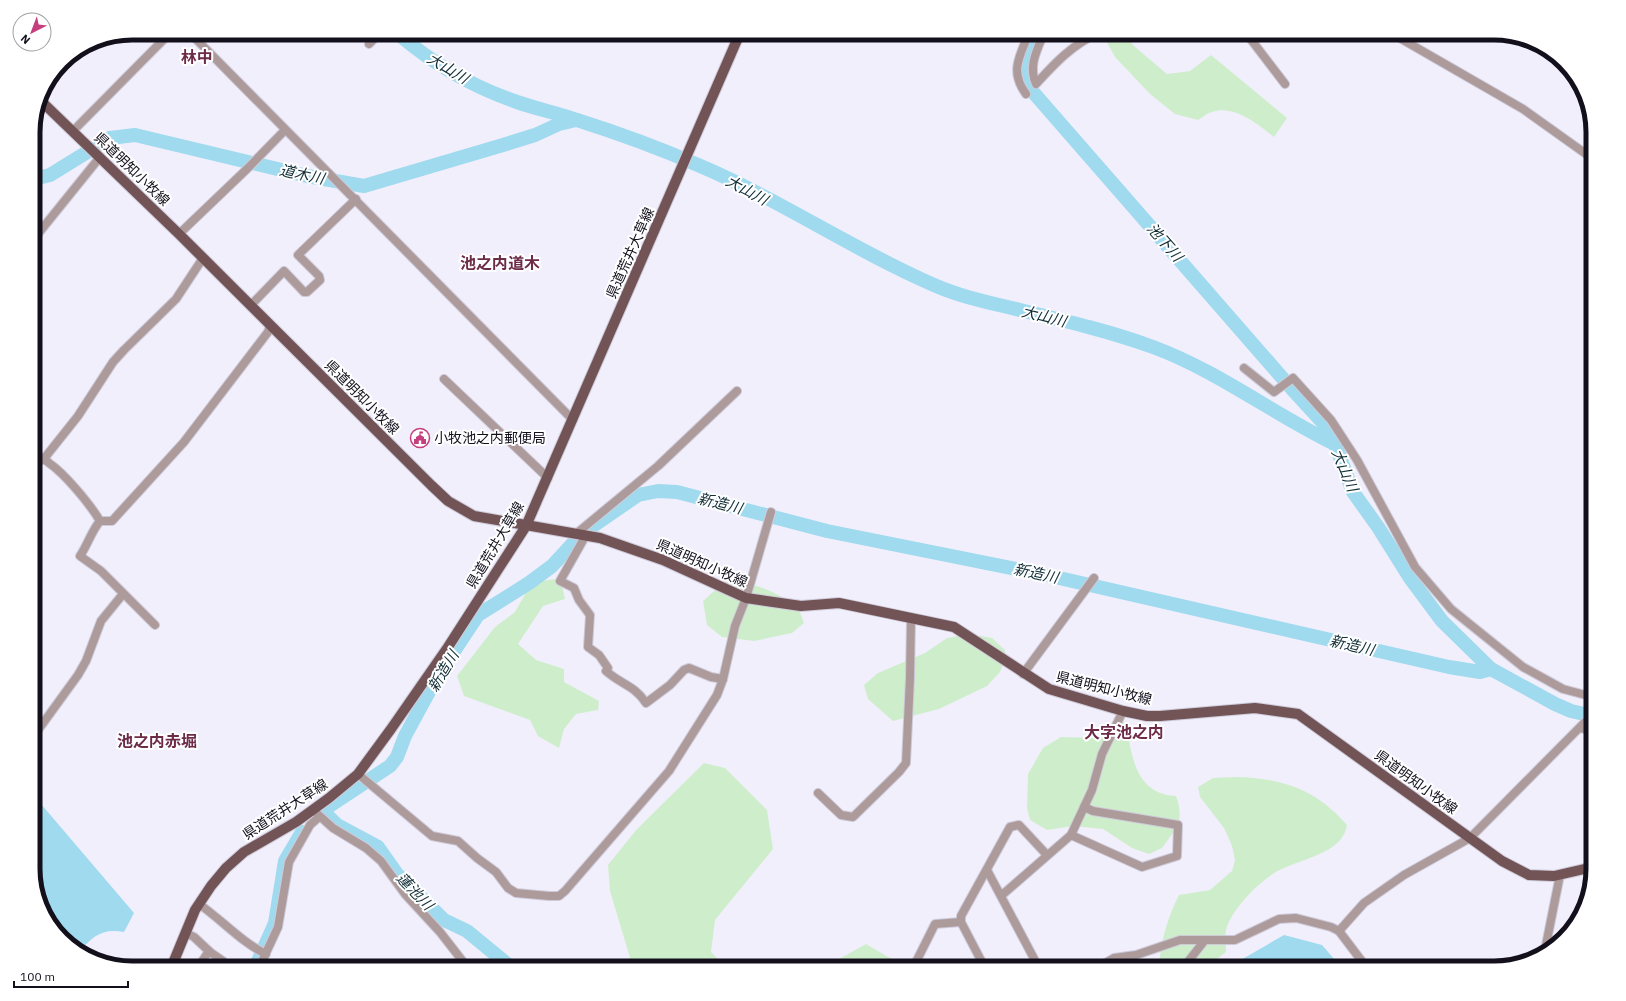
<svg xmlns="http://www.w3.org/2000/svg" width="1626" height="1001" viewBox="0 0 1626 1001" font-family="'IBM Plex Sans','Noto Sans JP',sans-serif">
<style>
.green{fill:#ceeecb}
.water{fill:#9fdaee}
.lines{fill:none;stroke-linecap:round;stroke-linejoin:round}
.river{stroke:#9fdaee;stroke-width:14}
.minor-casing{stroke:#cecbd9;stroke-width:10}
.major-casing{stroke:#cecbd9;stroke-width:12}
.minor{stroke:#ad9b9c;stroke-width:8}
.major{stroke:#725457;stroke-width:10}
.labels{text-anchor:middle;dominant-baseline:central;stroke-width:4;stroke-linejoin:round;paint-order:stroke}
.street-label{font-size:14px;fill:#13101c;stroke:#fff}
.poi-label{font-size:14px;fill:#13101c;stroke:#fff;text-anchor:start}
.water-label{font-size:15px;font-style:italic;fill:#122f38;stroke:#fff}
.quarter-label{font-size:16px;font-weight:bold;fill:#6d2b48;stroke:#fff}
.rim{fill:none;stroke:#13101c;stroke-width:5}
</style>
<rect width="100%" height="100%" fill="#f2effd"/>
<!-- green -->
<g class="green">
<path d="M1114,33H1124L1134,46L1167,74L1190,71L1211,55L1287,118L1274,137C1259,125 1234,104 1212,112C1207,113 1203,117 1198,120L1175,114L1150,94L1115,57L1104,37Z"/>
<polygon points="555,579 562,586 565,599 543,606 518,644 536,660 564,669 564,682 599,701 598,710 576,714 564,729 559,748 538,736 530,720 464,696 457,676 495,627 515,612 528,589 542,581"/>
<polygon points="740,580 768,590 797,604 804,623 792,633 754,641 722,637 707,625 703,601 723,583"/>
<polygon points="970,634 992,638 1005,650 1006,657 1000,672 987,686 939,709 893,721 868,699 864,685 878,673 925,653 947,638"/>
<path d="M1122,720L1126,724C1132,756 1135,794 1176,796C1181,808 1180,818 1178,831L1175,830L1162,848L1149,854L1132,848L1103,829L1073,826L1047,830L1030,820L1027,808L1028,774L1043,748L1061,737L1098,738L1111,731Z"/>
<polygon points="704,763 725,768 767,810 773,849 715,920 711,952 727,968 633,968 610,891 608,865 637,829"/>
<path d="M1235,777C1282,778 1316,789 1347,825C1342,857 1292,859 1270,876C1254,887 1231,911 1226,930C1225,937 1226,945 1226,952C1205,970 1189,968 1163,968L1159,964C1162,938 1167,919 1179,895L1210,890L1232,871L1235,860L1232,846L1224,828L1200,797L1198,787L1213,778Z"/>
<polygon points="866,944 907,968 823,968"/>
<polygon points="332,960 347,964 347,968 326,968"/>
</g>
<!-- water -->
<g class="water">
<path d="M33,799L41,804L134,913L124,932C102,928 93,936 79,952L46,919L33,875Z"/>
<polygon points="1284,935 1322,945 1342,968 1227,968"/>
</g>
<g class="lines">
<!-- river -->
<g class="river">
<path d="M397,33C433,64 473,87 517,102C537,109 557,113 577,120C618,133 659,148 698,165C779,199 853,250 934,285C963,298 997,304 1028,312C1070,322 1112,332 1153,347C1218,371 1273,414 1335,444"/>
<path d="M1039,33C1031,49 1020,66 1026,84L1292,389L1325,425L1335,444L1353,492L1378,527L1410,578L1442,621L1491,669L1555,704L1571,711L1593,716"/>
<polyline points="33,172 42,177 50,175 110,138 135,135 307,176 364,186 503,145 535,135 559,124 576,120"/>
<polyline points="590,528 638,495 658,491 677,492 827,531 1046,575 1449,667 1480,672 1491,669"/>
<polyline points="322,810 337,825 378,847 397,874 444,920 467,931 512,968"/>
<polyline points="322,811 390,766 397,757 405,736 437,677 478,615 529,583 552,566 576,540"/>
<polyline points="255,968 275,923 285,861 302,832"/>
</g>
<!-- minor casing -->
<g class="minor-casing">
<g id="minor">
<polyline points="190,33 573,420"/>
<path d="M1044,33C1037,50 1028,66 1036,84C1055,63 1072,45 1098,33"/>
<polyline points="1246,33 1285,84"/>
<polyline points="1391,33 1523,109 1593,159"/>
<polyline points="369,44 380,33"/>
<path d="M1026,94C1009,71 1020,56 1029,33"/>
<polyline points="73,131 170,33"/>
<polyline points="179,234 248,168 285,130"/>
<polyline points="33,240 100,157"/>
<polyline points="251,305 284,271 304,292 307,292 320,280 319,276 298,255 356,199"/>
<polyline points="1244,368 1274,392 1293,378 1331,420 1357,460 1415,567 1451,609 1523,667 1563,689 1593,697"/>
<polyline points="444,379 548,478"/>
<path d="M33,453C38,457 45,459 49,463C65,474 90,504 100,521H112L184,442L268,332L270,325"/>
<polyline points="43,460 78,416 113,362 124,350 176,299 203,258"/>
<path d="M100,521C91,532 88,544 80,556L101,571L155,625"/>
<polyline points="577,533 658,466 737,391"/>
<path d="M586,535L560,581L574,588L579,600L590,615L588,647L599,655L608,668L606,671C622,685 634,685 646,703L670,685L684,670L689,668L711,677L723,679"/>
<polyline points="1023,674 1094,578"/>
<polyline points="1580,728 1593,731"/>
<polyline points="33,737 78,675 86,661 101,621 123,594"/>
<polyline points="358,774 432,836 458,841 477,858 496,872 508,888 516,893 549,896 559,896 565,891 669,771 717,695 723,679 735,626 746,598 771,512"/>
<polyline points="818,793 841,815 853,817 899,772 906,763 910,678 911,619"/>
<polyline points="313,810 333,828 366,848 381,861 405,894 440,932 468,968"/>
<polyline points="1071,835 1142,867 1177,856 1178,825 1093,811 1084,807"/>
<polyline points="987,870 1039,968"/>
<polyline points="1002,895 1071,835 1092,790 1102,754 1123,711"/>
<path d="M199,904C222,920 241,942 266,954"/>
<polyline points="1339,931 1364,903 1404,875 1470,838 1593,714"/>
<polyline points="186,933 194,937 210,952 223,961 225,965 229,968"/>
<polyline points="1544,955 1560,875"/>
<polyline points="207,968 201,963 209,951"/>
<polyline points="236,968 238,968"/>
<polyline points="259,968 278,927 289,862 310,825 319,817"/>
<polyline points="913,968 935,924 961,922"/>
<polyline points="985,968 961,922 961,916 1010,827 1019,825 1047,855"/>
<polyline points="1097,968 1114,958 1136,955 1180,940 1235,940 1279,919 1296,918 1331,927 1339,931 1367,968"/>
<polyline points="1183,968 1205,940"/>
</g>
</g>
<!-- major casing -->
<g class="major-casing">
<g id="major">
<polyline points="39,99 179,234 431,485 448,501 474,516 600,538 663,560 746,598 801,606 839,603 954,627 1049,689 1123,711 1147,716 1160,716 1255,708 1298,714 1502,861 1529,875 1554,876 1593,867"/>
<polyline points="171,968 195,910 211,886 226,868 244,852 296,822 329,798 358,774 391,729 448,647 526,526 740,33"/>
</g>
</g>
<!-- minor -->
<use href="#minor" class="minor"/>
<!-- major -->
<use href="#major" class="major"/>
</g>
<!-- icons -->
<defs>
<g id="civic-ring" transform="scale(1)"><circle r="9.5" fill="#fff" stroke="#c53e7e" stroke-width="1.5"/><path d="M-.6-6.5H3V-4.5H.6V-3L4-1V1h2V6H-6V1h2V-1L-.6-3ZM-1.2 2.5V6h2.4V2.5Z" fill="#c53e7e"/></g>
</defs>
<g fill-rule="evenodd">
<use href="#civic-ring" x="420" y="438"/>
</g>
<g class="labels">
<!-- street labels -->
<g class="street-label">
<text transform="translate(132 169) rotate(44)">県道明知小牧線</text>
<text transform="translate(630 253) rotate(-66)">県道荒井大草線</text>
<text transform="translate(362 397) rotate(45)">県道明知小牧線</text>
<text transform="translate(495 545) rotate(-59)">県道荒井大草線</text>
<text transform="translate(702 563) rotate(24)">県道明知小牧線</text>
<text transform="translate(1104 688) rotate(14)">県道明知小牧線</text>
<text transform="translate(1416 782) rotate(36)">県道明知小牧線</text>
<text transform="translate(285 809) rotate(-33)">県道荒井大草線</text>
</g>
<!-- poi labels -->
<g class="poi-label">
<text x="434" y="438">小牧池之内郵便局</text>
</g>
<!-- water labels -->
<g class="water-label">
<text transform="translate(448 68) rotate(31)">大山川</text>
<text transform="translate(302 174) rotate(12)">道木川</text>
<text transform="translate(747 190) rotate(28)">大山川</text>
<text transform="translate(1165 242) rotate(49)">池下川</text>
<text transform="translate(1044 316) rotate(14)">大山川</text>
<text transform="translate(1345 470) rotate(67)">大山川</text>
<text transform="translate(720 503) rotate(14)">新造川</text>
<text transform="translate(1036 573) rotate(12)">新造川</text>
<text transform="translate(1352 645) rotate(13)">新造川</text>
<text transform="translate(443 671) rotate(-59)">新造川</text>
<text transform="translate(415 891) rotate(46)">蓮池川</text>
</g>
<!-- quarter labels -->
<g class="quarter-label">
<text x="197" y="57">林中</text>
<text x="500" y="263">池之内道木</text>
<text x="1124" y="732">大字池之内</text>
<text x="157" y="741">池之内赤堀</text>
</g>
</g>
<!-- crop -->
<path d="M0 0H1626V1001H0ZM132 40H1494A92 92 0 0 1 1586 132V869A92 92 0 0 1 1494 961H132A92 92 0 0 1 40 869V132A92 92 0 0 1 132 40Z" fill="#fff" fill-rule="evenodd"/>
<path class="rim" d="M132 40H1494A92 92 0 0 1 1586 132V869A92 92 0 0 1 1494 961H132A92 92 0 0 1 40 869V132A92 92 0 0 1 132 40Z"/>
<!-- north arrow -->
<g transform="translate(32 32) rotate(222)"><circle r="19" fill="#ffffff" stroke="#a19fa4"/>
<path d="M0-3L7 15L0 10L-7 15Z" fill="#c53e7e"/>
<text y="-6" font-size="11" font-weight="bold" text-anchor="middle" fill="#13101c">N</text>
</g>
<!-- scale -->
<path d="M14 981v6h114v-6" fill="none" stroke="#13101c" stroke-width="2"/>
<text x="20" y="981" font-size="12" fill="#13101c" stroke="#ffffff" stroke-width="3" paint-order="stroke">100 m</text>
</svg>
